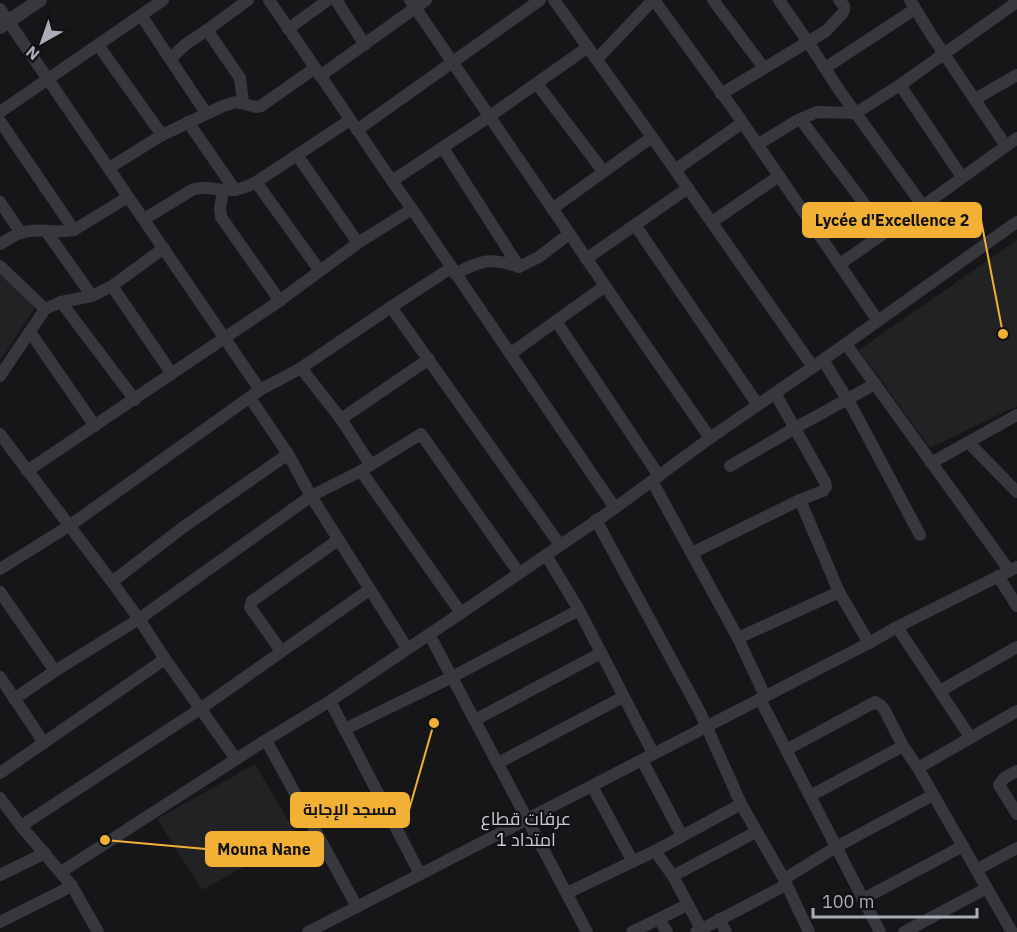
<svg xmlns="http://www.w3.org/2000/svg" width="1017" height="932" viewBox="0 0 1017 932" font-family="'IBM Plex Sans',Cairo,sans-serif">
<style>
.built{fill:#222225}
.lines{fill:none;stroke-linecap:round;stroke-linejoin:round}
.minor{stroke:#37383d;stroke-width:12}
.tertiary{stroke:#37383d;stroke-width:14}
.labels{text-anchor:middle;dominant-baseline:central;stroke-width:4.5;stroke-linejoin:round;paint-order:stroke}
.quarter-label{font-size:18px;fill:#c9ccd4;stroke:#111113}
.leader{fill:none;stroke:#f2b134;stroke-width:2}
.callout-dot{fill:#f2b134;stroke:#111113;stroke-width:2}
.callout{fill:#f2b134;stroke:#f2b134;stroke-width:2}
.callout-label{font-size:16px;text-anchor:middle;font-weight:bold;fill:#111}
</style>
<rect width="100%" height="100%" fill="#161618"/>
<!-- built -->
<g class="built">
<polygon points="1017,240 1017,406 930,448 859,350"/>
<polygon points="0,274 35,308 0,361"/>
<polygon points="255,764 298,837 202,890 157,819"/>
</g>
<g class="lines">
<!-- minor -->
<g class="minor">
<polyline points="269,0 392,181 412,209 615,508"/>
<polyline points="336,0 365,45"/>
<path d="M410,0C510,146 609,293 710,438"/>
<polyline points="554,0 652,137 813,367"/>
<polyline points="654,0 736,113 878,321"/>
<polyline points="713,0 764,68"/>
<polyline points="779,0 808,42 839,90 923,206"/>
<polyline points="910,0 932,36 1006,146"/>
<polyline points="0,9 260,390"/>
<polyline points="141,15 170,59"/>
<polyline points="288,29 328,0"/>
<polyline points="98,45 162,135"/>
<polyline points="597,59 653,0"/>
<polyline points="825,68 915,9"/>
<polyline points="320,76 426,0"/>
<polyline points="537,84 603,171"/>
<polyline points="900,85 962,177"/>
<polyline points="721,94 826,31 842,14 844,10 844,6 839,0"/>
<polyline points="975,99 1017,75"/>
<polyline points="243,103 240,78 207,30 248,0"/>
<polyline points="0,112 163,0"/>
<polyline points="206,113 170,59 186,44 207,30"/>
<polyline points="801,120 861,199 884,233"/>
<polyline points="0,121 74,230"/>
<polyline points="188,122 235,190"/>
<polyline points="357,130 540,0"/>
<polyline points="757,145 796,121 817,112 856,113 900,85 1017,2"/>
<polyline points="443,148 519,267"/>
<polyline points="297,155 358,243"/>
<polyline points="109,168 162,135 223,106 236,102 256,107 261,106 315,68"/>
<polyline points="675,170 742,123"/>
<polyline points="392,181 490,116 588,47"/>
<polyline points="256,182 320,271"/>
<polyline points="223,190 220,208 221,217 280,301"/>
<polyline points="0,202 21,233"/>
<polyline points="552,209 652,137"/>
<path d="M144,219L192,190C204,185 214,190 227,190C237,191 247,187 256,182L350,120"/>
<polyline points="712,222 779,176"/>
<polyline points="635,225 758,405"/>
<polyline points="46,231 92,296"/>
<path d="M0,244C7,240 14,235 21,233C38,227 57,234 74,230L128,197"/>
<polyline points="586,259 688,188"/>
<polyline points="840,264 923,206 1017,138"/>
<polyline points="0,266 45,309"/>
<path d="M455,274C481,260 491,257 519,267L539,257L569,234"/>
<polyline points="112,286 172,374"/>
<polyline points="61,302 135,400"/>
<polyline points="391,307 560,545"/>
<polyline points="556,321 659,476"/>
<polyline points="30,332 95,426"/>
<polyline points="846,344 1009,570"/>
<polyline points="510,354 605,286"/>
<polyline points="823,360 852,407 920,535"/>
<polyline points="301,368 341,419 370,464"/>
<polyline points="0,376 45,309 61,302 92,296 112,286 164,248"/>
<polyline points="250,398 288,454 311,496 407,648"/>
<polyline points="341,419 429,359"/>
<polyline points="0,434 112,582 139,619 165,659 236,759"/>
<polyline points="968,442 1017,492"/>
<polyline points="931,463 1017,415"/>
<polyline points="730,466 795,428 875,384"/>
<polyline points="27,471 275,304 358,243 412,209"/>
<polyline points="361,471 461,613"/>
<polyline points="652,481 738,638 765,696"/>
<polyline points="800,500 839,592 869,643"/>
<polyline points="596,520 700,712 741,804 784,879 809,932"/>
<polyline points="692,553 800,500 823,491 826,487 825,482 775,393"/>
<polyline points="546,555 579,610 653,753"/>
<polyline points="0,569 69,526 260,390 301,368 391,307 451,268"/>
<polyline points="998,576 1017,606"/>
<polyline points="112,582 182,528 288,454"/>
<polyline points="0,592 55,671"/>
<polyline points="897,627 970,737"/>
<polyline points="429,634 587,932"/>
<polyline points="738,638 839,592"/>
<polyline points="281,651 250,607 252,601 338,540"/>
<polyline points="0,677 44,743"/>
<polyline points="940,691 1017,647"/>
<polyline points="14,699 55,671 139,619 311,496 361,471 421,434 519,573"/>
<polyline points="760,699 880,932"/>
<polyline points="330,701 420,874"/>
<polyline points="475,720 601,653"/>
<polyline points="345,729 452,677 579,610"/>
<polyline points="266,740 357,907"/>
<polyline points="786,750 875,702 880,705 884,709 903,746 918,768 1012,932"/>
<polyline points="642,760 682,836"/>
<polyline points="498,763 623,697"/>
<polyline points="918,768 1017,711"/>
<polyline points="1017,771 1004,778 999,785 1017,814"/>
<polyline points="0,773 165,659"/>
<polyline points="592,786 633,862"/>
<polyline points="810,796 903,746"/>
<polyline points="0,798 21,826 72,886 98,932"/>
<polyline points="21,826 200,709 369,590"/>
<polyline points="655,851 673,876 701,929"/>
<polyline points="976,870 1017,848"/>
<polyline points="61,872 266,740 330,701 461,613 615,508 710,438 813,367 1017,222"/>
<polyline points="0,875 45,853"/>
<polyline points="673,876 756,832"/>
<polyline points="784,879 836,847 933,795"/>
<polyline points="567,893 655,851 741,804"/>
<polyline points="863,899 963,846"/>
<polyline points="659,919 667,932"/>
<polyline points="719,919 726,932"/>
<polyline points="0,922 72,886"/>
<polyline points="308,932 869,643 897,627 1017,567"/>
<polyline points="632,932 687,905"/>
<polyline points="696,932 786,885"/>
<polyline points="904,932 987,888"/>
</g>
<!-- tertiary -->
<polyline class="tertiary" points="0,27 40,0"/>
</g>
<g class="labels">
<!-- quarter labels -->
<g class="quarter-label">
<text x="526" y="818">عرفات قطاع<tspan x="526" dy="21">1 امتداد</tspan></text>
</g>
</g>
<!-- callouts -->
<path class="leader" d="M1003 334L981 220M434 723L409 810M105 840L206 849"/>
<g class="callout-dot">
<circle cx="1003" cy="334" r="6"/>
<circle cx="434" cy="723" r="6"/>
<circle cx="105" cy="840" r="6"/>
</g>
<g class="callout">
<rect x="803" y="203" width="178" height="34" rx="6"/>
<rect x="291" y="793" width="118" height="34" rx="6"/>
<rect x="206" y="832" width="117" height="34" rx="6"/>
</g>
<g class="callout-label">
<text x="892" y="226">Lycée d'Excellence 2</text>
<text x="350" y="815">مسجد الإجابة</text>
<text x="264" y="855">Mouna Nane</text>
</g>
<!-- north arrow -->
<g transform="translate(42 42) rotate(220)" stroke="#111113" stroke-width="4.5" paint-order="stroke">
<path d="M0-4.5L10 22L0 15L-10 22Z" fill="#a8adb8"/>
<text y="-9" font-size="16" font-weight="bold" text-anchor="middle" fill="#a8adb8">N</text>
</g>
<!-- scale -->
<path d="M813 908v9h164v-9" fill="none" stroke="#a8adb8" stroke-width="3"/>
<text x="822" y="908" font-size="18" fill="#a8adb8" stroke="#111113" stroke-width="4.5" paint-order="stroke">100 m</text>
</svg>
